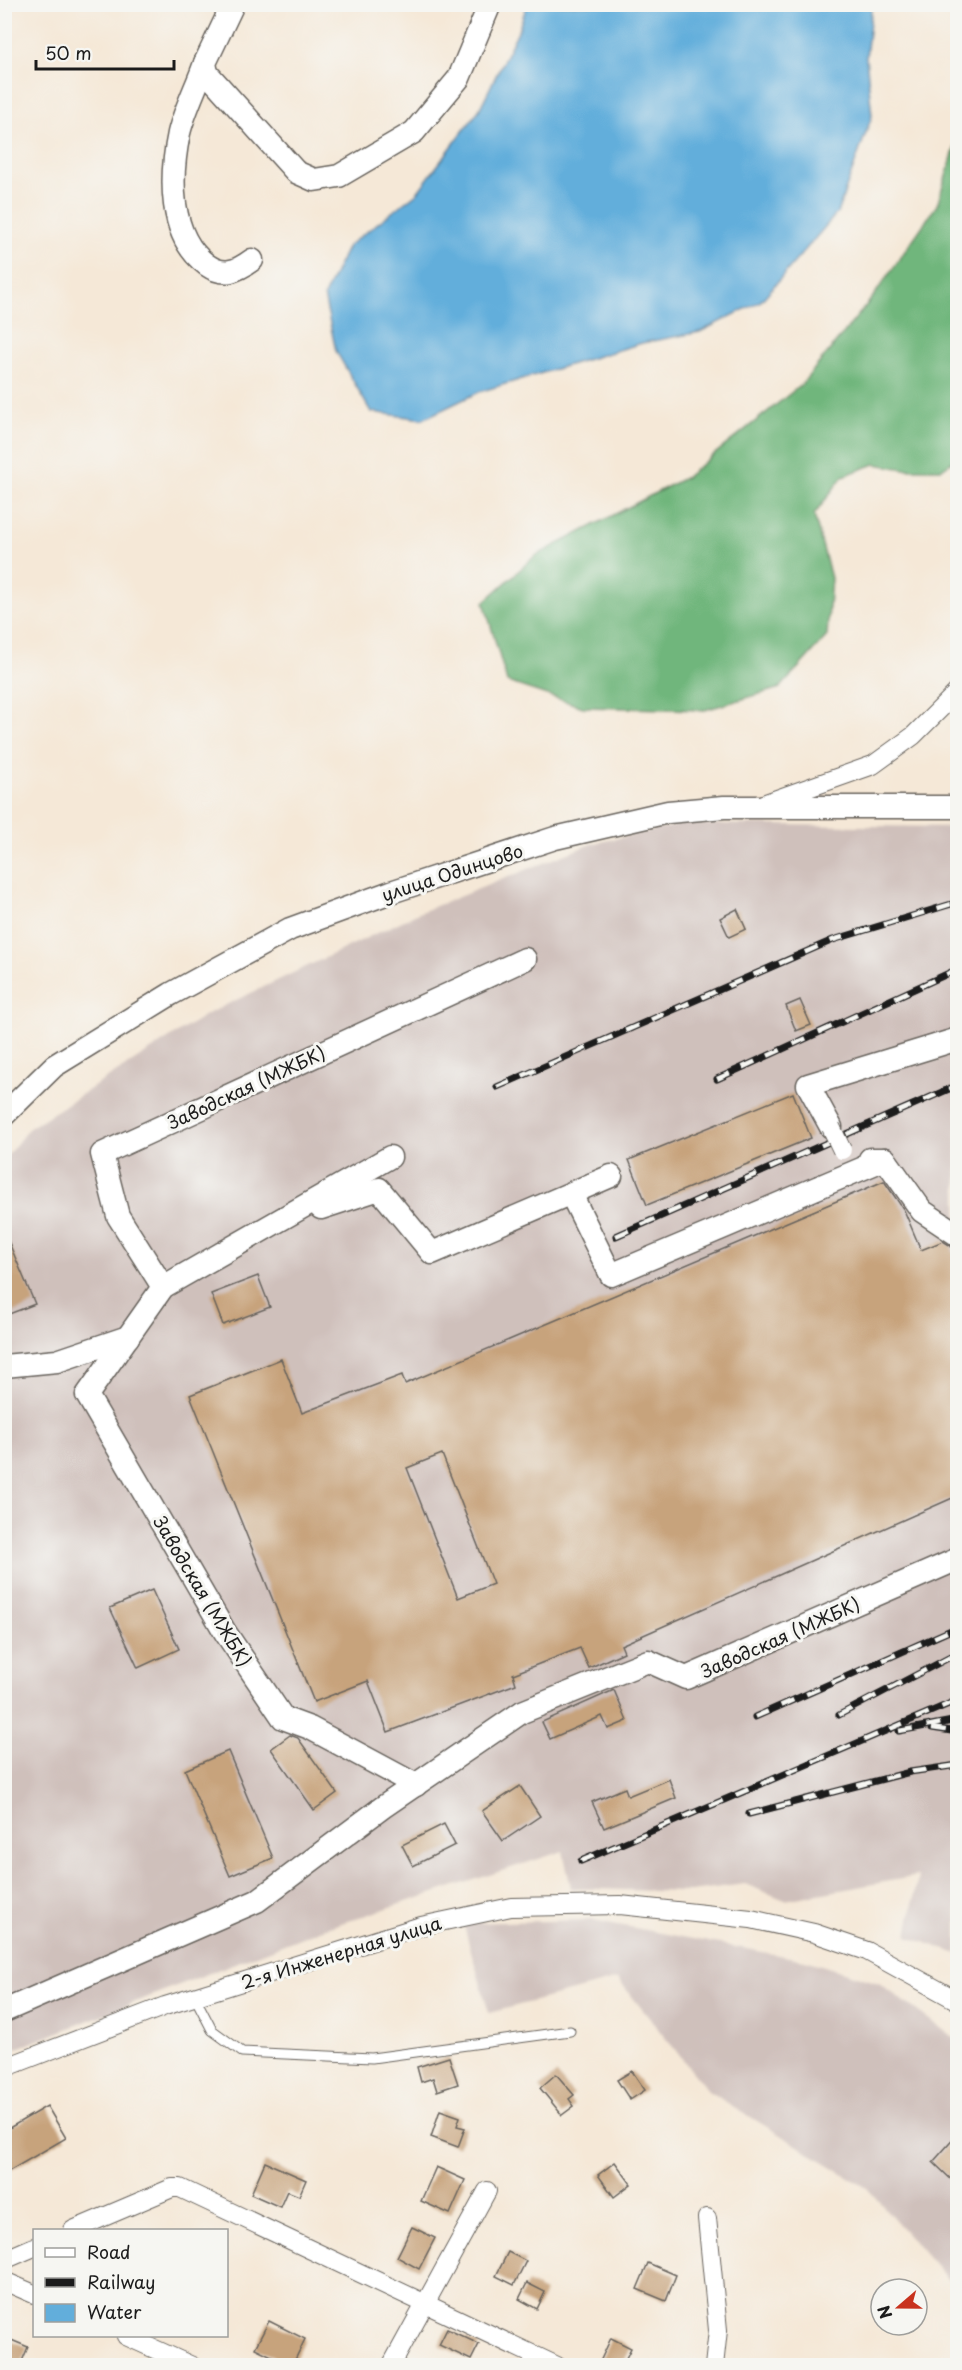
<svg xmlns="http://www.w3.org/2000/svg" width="962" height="2370" viewBox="0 0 962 2370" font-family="'Playpen Sans',sans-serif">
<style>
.industrial{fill:#cfc0bb}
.forest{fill:#6fb67c;stroke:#46694c;stroke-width:1.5}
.water{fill:#62aedb;stroke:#3f657c;stroke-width:1.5}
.building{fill:#c7a37b;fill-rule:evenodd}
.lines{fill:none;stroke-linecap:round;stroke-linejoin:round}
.service-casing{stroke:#68635d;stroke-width:11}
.minor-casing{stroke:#68635d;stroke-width:20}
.tertiary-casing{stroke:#68635d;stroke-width:25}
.service{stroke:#fff;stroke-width:9}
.minor{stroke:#fff;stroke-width:18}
.tertiary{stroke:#fff;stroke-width:22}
.rail-casing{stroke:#1c1c1c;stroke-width:7}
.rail{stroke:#f6f6f2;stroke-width:4.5;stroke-dasharray:14;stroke-linecap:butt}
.minor-bridge-casing{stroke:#68635d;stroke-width:20;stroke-linecap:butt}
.minor-bridge{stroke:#fff;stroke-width:18}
.labels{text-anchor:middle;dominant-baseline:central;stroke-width:6;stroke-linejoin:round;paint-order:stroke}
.street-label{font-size:18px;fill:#1c1c1c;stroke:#f6f6f2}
</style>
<rect width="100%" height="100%" fill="#f6f6f2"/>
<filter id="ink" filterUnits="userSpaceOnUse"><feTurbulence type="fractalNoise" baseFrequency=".0167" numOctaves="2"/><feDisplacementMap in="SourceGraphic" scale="12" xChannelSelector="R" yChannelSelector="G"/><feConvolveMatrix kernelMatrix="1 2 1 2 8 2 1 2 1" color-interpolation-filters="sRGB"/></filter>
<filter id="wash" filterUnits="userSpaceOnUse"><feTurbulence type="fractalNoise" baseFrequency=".008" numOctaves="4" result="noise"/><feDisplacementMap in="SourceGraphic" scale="24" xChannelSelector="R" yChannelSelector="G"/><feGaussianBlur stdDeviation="1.35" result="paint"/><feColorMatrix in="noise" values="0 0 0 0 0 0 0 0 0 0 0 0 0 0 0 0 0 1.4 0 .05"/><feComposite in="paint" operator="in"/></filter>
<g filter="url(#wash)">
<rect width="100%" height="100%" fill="#f5e8d7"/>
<!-- industrial -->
<g class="industrial">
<polygon points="682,824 957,827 957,1954 907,1936 918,1876 785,1900 745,1884 683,1892 571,1888 563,1851 320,1930 5,2053 4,1160 28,1129 207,1014 421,912 591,844"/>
<polygon points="592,1920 805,1960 879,1983 957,2040 957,2290 867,2188 708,2091 618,1979 489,2013 463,1923"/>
</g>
<!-- forest -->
<polygon class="forest" points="957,141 957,458 942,469 904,469 875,464 843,476 814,515 831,578 827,636 780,688 705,710 583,707 507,682 484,602 535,556 686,477 802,384 873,297 937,205"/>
<!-- water -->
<polygon class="water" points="527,5 872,5 866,57 872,116 837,213 761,301 700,332 642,343 479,392 423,419 371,412 336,351 324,296 348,246 417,193 479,110 518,31"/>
<g id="blocks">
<!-- building -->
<g class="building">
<polygon points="737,909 746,929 729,937 720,918"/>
<polygon points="800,1000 811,1025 796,1031 786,1006"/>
<polygon points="793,1093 811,1138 647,1205 629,1160"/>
<path d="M884,1181L904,1210L921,1250L943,1241L951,1246L957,1263V1474L952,1476L957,1496L621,1645L624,1652L589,1668L580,1648L513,1674L516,1684L388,1732L368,1681L314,1702L190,1395L281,1359L302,1413L402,1375L405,1384ZM442,1454L493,1584L458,1598L407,1468Z"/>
<polygon points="4,1231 35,1304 4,1316"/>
<polygon points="258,1276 270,1307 223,1325 211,1294"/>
<polygon points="152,1590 179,1649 138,1668 110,1608"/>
<polygon points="614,1690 627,1721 608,1729 602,1716 550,1739 542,1722"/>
<polygon points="290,1735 298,1738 337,1793 314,1810 271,1749"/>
<polygon points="228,1751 273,1858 230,1876 185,1770"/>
<polygon points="669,1779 676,1798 604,1828 592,1802 625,1788 628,1796"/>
<polygon points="520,1786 540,1816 503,1841 482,1811"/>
<polygon points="444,1824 455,1845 413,1866 402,1845"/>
<polygon points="449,2057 458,2084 437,2091 433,2078 421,2082 417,2067"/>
<polygon points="632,2071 645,2090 630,2100 617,2080"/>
<polygon points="556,2074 574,2095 569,2099 574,2106 562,2115 540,2088"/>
<polygon points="47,2106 66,2138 4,2174 4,2131"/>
<polygon points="440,2110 460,2117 457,2126 465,2128 458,2147 431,2137"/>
<polygon points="957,2135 957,2185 933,2162"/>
<polygon points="265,2162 306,2180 299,2196 287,2191 280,2207 251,2194"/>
<polygon points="615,2162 631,2184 614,2197 598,2175"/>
<polygon points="436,2167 465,2180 450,2214 421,2201"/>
<polygon points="412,2227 435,2238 419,2269 397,2257"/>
<polygon points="508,2252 526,2261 514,2285 496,2276"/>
<polygon points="648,2263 676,2275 666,2301 637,2289"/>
<polygon points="527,2283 545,2292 537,2309 519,2299"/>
<polygon points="269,2321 305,2339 292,2366 255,2348"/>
<polygon points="447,2329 479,2344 471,2360 439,2345"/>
<polygon points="4,2337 28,2347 20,2366 4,2366"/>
<polygon points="611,2338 631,2348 622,2366 598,2366"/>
</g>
</g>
</g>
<g filter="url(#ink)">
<use href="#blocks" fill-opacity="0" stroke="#68635d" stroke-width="1.5"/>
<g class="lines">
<!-- service casing -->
<g class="service-casing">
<polyline id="service" points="195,1997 212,2030 242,2052 372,2058 570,2031"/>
</g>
<!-- minor casing -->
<g class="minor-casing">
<g id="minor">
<polyline points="763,804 873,765 913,736 958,691"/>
<polyline points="4,2068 165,2006 421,1926 511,1907 620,1905 751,1919 814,1933 867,1951 958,2001"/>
<polyline points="707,2218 718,2330 714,2366"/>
<polyline points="73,2230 172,2188 180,2188 557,2366"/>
<polyline points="4,2260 34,2247"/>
<polyline points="4,2281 34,2294"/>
<polyline points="126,2336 192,2366"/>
<polyline points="391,2366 487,2191"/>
</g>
</g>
<!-- tertiary casing -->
<g class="tertiary-casing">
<g id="tertiary">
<polyline points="233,4 205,63 207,73 296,172 314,180 339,176 414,132 459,78 490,4"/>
<path d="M205,63C197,86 185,109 179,133C170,176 168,236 207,265C224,277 237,271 252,260"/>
<polyline points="4,1115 54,1066 171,994 290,929 391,892 555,838 668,812 724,807 958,807"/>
<polyline points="831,1127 808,1085 958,1039"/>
<polyline points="390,1157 163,1287 87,1395 225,1632 283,1718 310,1728 416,1785"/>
<polyline points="870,1159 885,1159 922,1211 958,1235"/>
<polyline points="571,1194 611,1275 885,1159"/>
<polyline points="321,1208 379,1189 432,1253 611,1176"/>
<polyline points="163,1287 118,1216 102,1154 525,959"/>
<polyline points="4,1366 57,1361 128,1337"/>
<polyline points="4,2011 257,1901 383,1807 522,1712 648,1661 686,1678 958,1559"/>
</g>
</g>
<!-- service -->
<use href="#service" class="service"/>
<!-- minor -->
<use href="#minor" class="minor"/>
<!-- tertiary -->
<use href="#tertiary" class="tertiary"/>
<!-- rail casing -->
<g class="rail-casing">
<g id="rail">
<polyline points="717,1079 958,969"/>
<polyline points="497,1087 833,940 958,902"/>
<polyline points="616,1236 958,1085"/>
<polyline points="839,1715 958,1653"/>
<polyline points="755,1717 958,1627"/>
<polyline points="932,1728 958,1732"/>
<polyline points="899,1731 958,1720"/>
<polyline points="749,1814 910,1772 958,1765"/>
<polyline points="581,1861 958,1700"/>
</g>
</g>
<!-- rail -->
<use href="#rail" class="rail"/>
<!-- minor-bridge casing -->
<g class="minor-bridge-casing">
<polyline id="minor-bridge" points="831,1127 842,1150"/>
</g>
<!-- minor-bridge -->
<use href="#minor-bridge" class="minor-bridge"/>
</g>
</g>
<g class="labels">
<!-- street labels -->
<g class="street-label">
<text transform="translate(452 872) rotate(-18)">улица Одинцово</text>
<text transform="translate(246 1087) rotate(-25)">Заводская (МЖБК)</text>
<text transform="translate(203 1591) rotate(59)">Заводская (МЖБК)</text>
<text transform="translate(780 1637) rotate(-24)">Заводская (МЖБК)</text>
<text transform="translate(341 1952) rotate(-17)">2-я Инженерная улица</text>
</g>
</g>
<!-- margin -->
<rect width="962" height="2370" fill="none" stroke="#f6f6f2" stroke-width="24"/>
<!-- legend -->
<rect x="33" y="2229" width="195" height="108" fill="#f6f6f2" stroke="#9f9f9c" stroke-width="1.5"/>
<rect x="45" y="2248" width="30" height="9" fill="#ffffff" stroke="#9f9f9c" stroke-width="1.5"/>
<text x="87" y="2259" font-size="18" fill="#1c1c1c">Road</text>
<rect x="45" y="2278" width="30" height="9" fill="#1c1c1c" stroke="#9f9f9c" stroke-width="1.5"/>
<text x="87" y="2289" font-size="18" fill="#1c1c1c">Railway</text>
<rect x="45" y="2304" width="30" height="18" fill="#62aedb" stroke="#9f9f9c" stroke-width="1.5"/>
<text x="87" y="2319" font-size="18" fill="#1c1c1c">Water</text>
<!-- north arrow -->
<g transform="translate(899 2307) rotate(250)"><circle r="28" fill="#f6f6f2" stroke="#9f9f9c" stroke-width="1.5"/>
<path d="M0-4.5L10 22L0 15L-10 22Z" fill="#c8321e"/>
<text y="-9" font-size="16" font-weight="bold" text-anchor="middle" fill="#1c1c1c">N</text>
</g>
<!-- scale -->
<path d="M36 60v9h138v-9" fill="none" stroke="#1c1c1c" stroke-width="3"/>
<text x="45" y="60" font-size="18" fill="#1c1c1c" stroke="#f6f6f2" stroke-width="4.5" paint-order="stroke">50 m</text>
</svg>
